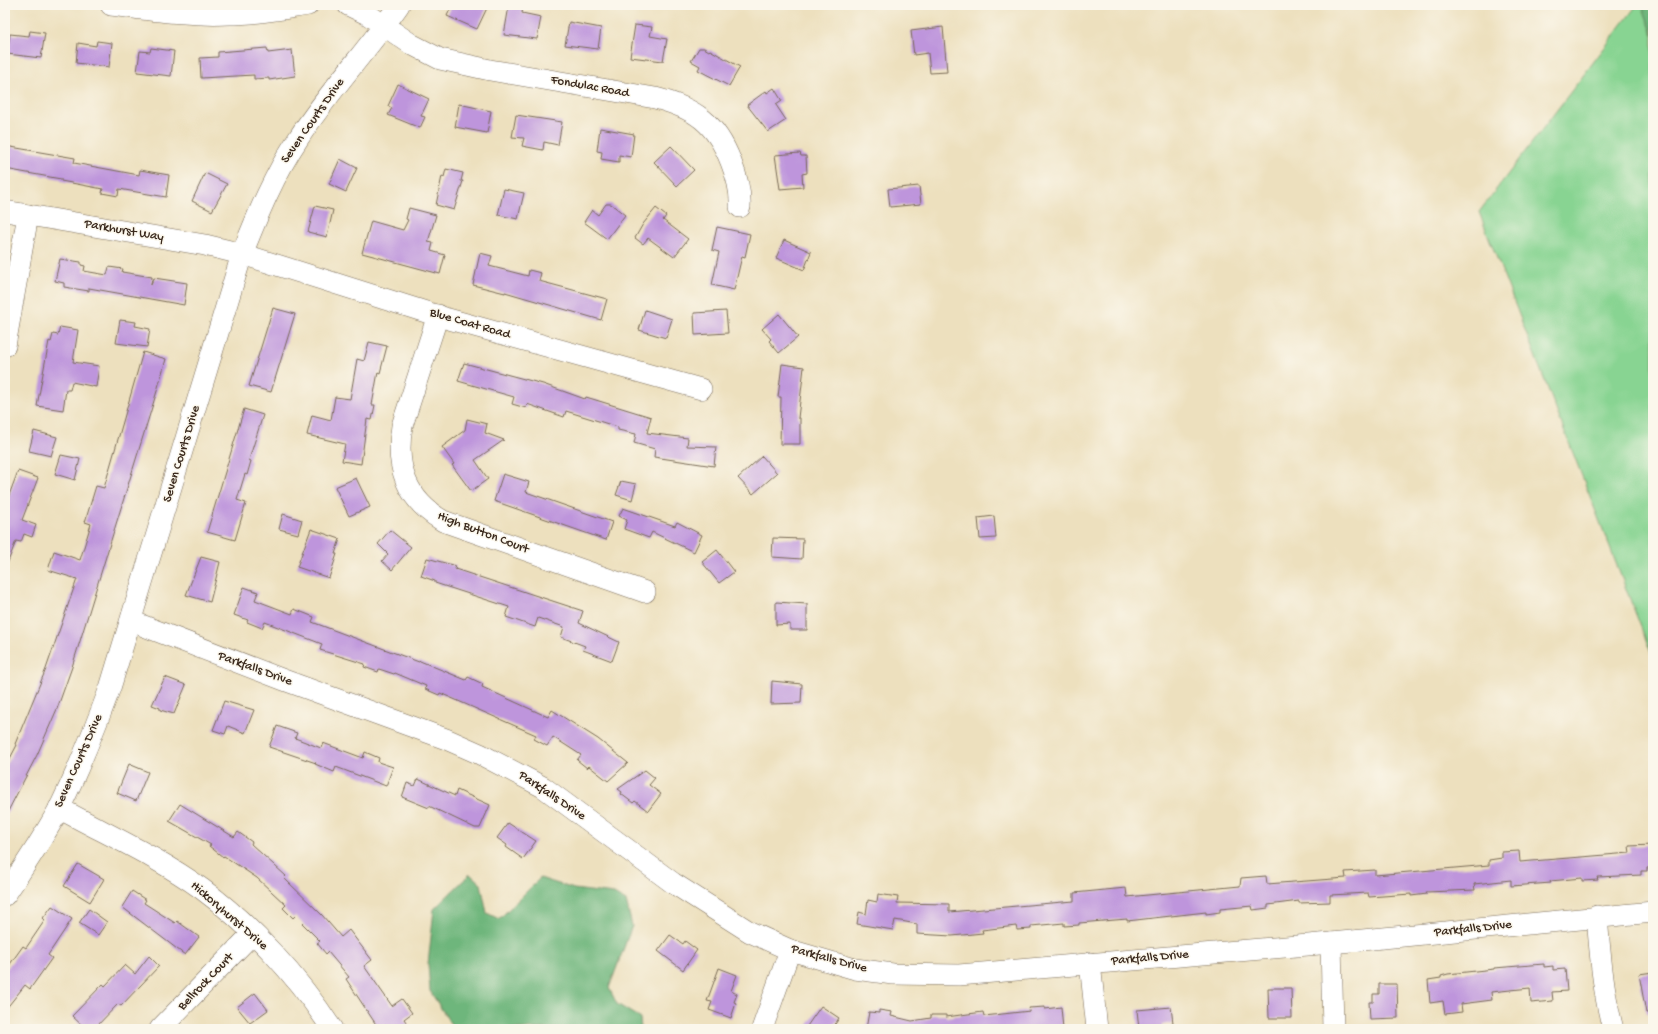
<svg xmlns="http://www.w3.org/2000/svg" width="1658" height="1034" viewBox="0 0 1658 1034" font-family="'Gochi Hand',sans-serif">
<style>
.green{fill:#88d492;stroke:#627f58}
.forest{fill:#6eb67c;stroke:#54704d}
.building{fill:#be95dc}
.lines{fill:none;stroke-linecap:round;stroke-linejoin:round}
.minor-casing{stroke:#796a56;stroke-width:22}
.minor{stroke:#fff;stroke-width:21}
.labels{text-anchor:middle;dominant-baseline:central;stroke-width:3;stroke-linejoin:round;paint-order:stroke}
.street-label{font-size:13px;fill:#3b2a1e;stroke:#fbf7ec}
</style>
<rect width="100%" height="100%" fill="#fbf7ec"/>
<filter id="ink" filterUnits="userSpaceOnUse"><feTurbulence type="fractalNoise" baseFrequency=".025" numOctaves="2"/><feDisplacementMap in="SourceGraphic" scale="8" xChannelSelector="R" yChannelSelector="G"/><feConvolveMatrix kernelMatrix="1 2 1 2 8 2 1 2 1" color-interpolation-filters="sRGB"/></filter>
<filter id="wash" filterUnits="userSpaceOnUse"><feTurbulence type="fractalNoise" baseFrequency=".012" numOctaves="4" result="noise"/><feDisplacementMap in="SourceGraphic" scale="16" xChannelSelector="R" yChannelSelector="G"/><feGaussianBlur stdDeviation="0.9" result="paint"/><feColorMatrix in="noise" values="0 0 0 0 0 0 0 0 0 0 0 0 0 0 0 0 0 1.4 0 .05"/><feComposite in="paint" operator="in"/></filter>
<g filter="url(#wash)">
<rect width="100%" height="100%" fill="#ede0be"/>
<!-- green -->
<polygon class="green" points="1637,5 1653,5 1653,658 1479,212"/>
<!-- forest -->
<g class="forest">
<polygon points="1642,5 1653,5 1653,35"/>
<polygon points="470,874 481,884 487,913 499,919 540,878 574,889 614,894 626,901 632,926 609,988 617,1004 640,1018 641,1029 454,1029 430,991 428,964 434,909"/>
</g>
<g id="blocks">
<!-- building -->
<g class="building">
<polygon points="452,5 480,5 487,8 477,29 447,16"/>
<polygon points="509,6 523,7 522,13 541,17 537,39 504,35"/>
<polygon points="569,22 601,28 598,49 565,45"/>
<polygon points="635,25 652,27 650,36 667,39 663,61 630,57"/>
<polygon points="943,27 947,72 930,73 928,53 914,55 911,31"/>
<polygon points="30,31 45,33 41,58 7,54 10,34 29,36"/>
<polygon points="97,41 112,43 109,67 76,63 78,43 96,46"/>
<polygon points="151,48 174,51 171,76 137,72 140,51 150,52"/>
<polygon points="267,48 268,53 292,50 295,76 269,80 269,78 254,79 254,75 201,78 200,58 218,57 218,52"/>
<polygon points="699,48 704,48 709,51 710,50 740,67 729,86 698,70 700,66 691,61"/>
<polygon points="398,84 429,99 421,116 425,117 420,128 388,115 392,108 388,106"/>
<polygon points="774,88 782,101 776,105 786,120 768,132 747,105 766,91 767,93"/>
<polygon points="459,104 491,111 487,133 455,127"/>
<polygon points="516,115 562,122 558,145 544,142 543,150 522,146 524,138 512,137"/>
<polygon points="600,128 634,134 631,157 619,155 619,162 601,159 602,152 597,151"/>
<polygon points="5,146 75,158 74,163 139,175 140,170 169,175 166,197 119,189 118,196 102,193 103,189 61,181 61,179 5,169"/>
<polygon points="671,146 694,170 677,186 654,162"/>
<polygon points="800,153 801,156 806,156 807,173 802,174 803,187 780,189 775,155"/>
<polygon points="340,159 357,168 346,192 329,184"/>
<polygon points="446,169 463,173 461,181 463,181 454,210 436,205 442,176 444,177"/>
<polygon points="205,173 227,184 212,211 192,201"/>
<polygon points="919,186 921,204 890,207 888,189"/>
<polygon points="504,189 524,193 518,219 498,215"/>
<polygon points="606,204 611,204 625,215 607,239 584,222 592,210 598,215"/>
<polygon points="315,206 333,210 327,237 308,232"/>
<polygon points="409,208 436,215 428,242 433,243 431,251 445,255 440,274 362,253 371,221 403,230 408,220 406,219"/>
<polygon points="656,208 666,216 663,220 688,239 674,257 648,238 643,244 635,238 643,224"/>
<polygon points="717,227 750,234 745,257 742,256 734,290 712,285 719,252 712,250"/>
<polygon points="784,240 811,252 804,270 776,258"/>
<polygon points="480,253 492,256 489,266 528,276 529,270 541,273 539,281 607,299 601,320 505,292 505,293 473,285"/>
<polygon points="60,259 81,262 81,265 85,266 84,271 107,275 109,267 123,269 122,272 152,277 151,285 154,278 187,283 184,305 89,288 89,291 64,287 64,283 55,281"/>
<polygon points="273,308 295,314 271,392 249,386"/>
<polygon points="645,310 672,319 666,338 639,330"/>
<polygon points="726,311 728,333 695,335 694,313"/>
<polygon points="779,314 798,337 779,353 769,341 771,339 762,329"/>
<polygon points="120,320 136,322 135,326 150,329 147,347 116,343"/>
<polygon points="60,327 78,330 73,362 99,366 96,387 72,382 70,390 66,390 63,410 37,406 49,341 51,342 53,334 58,335"/>
<polygon points="369,342 387,346 380,373 378,372 372,405 375,405 372,420 367,419 361,464 342,461 345,444 307,435 312,415 331,420 335,397 350,399 357,359 364,361"/>
<polygon points="143,352 166,359 157,391 72,667 57,709 37,755 5,817 5,768 17,745 15,744 46,669 77,579 48,570 54,551 80,560 91,524 85,522 96,486 104,488"/>
<polygon points="464,363 543,384 585,399 586,397 651,417 647,433 688,438 687,446 716,447 714,466 654,457 655,449 634,443 636,434 618,430 618,427 566,411 564,417 527,404 526,408 512,404 514,397 458,381"/>
<polygon points="782,364 804,367 798,418 800,418 800,444 780,444 781,397 778,397"/>
<polygon points="244,409 263,415 252,450 249,460 251,461 247,475 245,474 237,500 246,503 235,540 207,532"/>
<polygon points="467,419 487,424 485,433 504,440 475,460 488,479 471,491 452,465 454,464 442,447 465,430"/>
<polygon points="34,431 57,437 51,456 29,451"/>
<polygon points="61,455 80,459 75,480 55,474"/>
<polygon points="762,456 777,473 753,494 738,478"/>
<polygon points="18,471 38,478 22,520 36,525 32,537 24,534 21,542 16,541 6,567 5,506"/>
<polygon points="503,474 529,482 526,492 612,522 606,540 494,501"/>
<polygon points="356,478 370,507 349,516 335,487"/>
<polygon points="621,481 636,484 632,500 616,495"/>
<polygon points="623,508 675,526 677,522 702,535 694,552 652,532 649,538 624,529 627,520 619,516"/>
<polygon points="283,514 302,520 298,534 279,529"/>
<polygon points="994,516 996,538 980,539 978,518"/>
<polygon points="311,529 340,539 335,554 337,554 329,578 297,567"/>
<polygon points="390,530 411,547 392,570 382,561 388,554 378,544"/>
<polygon points="773,538 803,539 802,559 772,557"/>
<polygon points="717,550 734,572 719,583 702,562"/>
<polygon points="201,557 220,562 210,602 186,595"/>
<polygon points="427,558 456,566 455,569 583,611 579,623 619,642 612,661 583,650 585,646 561,637 564,627 538,618 535,627 506,617 509,607 435,583 435,581 421,576"/>
<polygon points="244,587 258,592 255,600 292,614 294,609 314,617 312,622 419,662 420,661 466,680 468,677 483,684 482,687 548,717 552,710 598,739 628,763 608,781 589,766 587,768 577,760 581,755 553,737 547,746 534,739 536,735 440,693 439,695 425,689 426,686 395,673 394,674 379,669 378,672 364,667 365,664 320,650 322,644 265,622 262,628 247,622 248,620 234,615"/>
<polygon points="776,602 807,604 807,630 790,630 790,624 776,625"/>
<polygon points="165,677 186,685 174,714 160,710 160,708 152,705"/>
<polygon points="772,681 802,684 801,703 771,704"/>
<polygon points="224,701 254,710 245,733 228,726 225,734 213,730"/>
<polygon points="277,726 297,733 295,738 321,748 323,743 363,758 365,752 379,758 378,762 393,767 386,786 336,767 334,772 315,764 316,763 269,747"/>
<polygon points="129,764 148,772 136,801 117,793"/>
<polygon points="645,770 655,778 649,785 661,794 648,811 635,801 633,803 621,794 622,792 618,789"/>
<polygon points="418,779 455,796 457,790 490,805 480,828 475,828 429,806 429,808 402,797 407,783 415,786"/>
<polygon points="180,804 234,837 238,832 252,842 251,844 286,876 284,878 322,915 341,937 349,930 372,960 364,966 392,1006 402,999 412,1013 404,1019 411,1029 379,1029 346,979 349,977 328,952 326,954 317,943 320,941 295,916 293,918 283,908 286,905 257,878 224,856 223,857 209,846 211,845 169,821"/>
<polygon points="508,823 536,841 523,859 506,847 507,845 497,838"/>
<polygon points="1653,845 1653,867 1647,868 1647,871 1641,871 1641,875 1597,877 1598,880 1582,881 1582,878 1550,881 1551,883 1511,886 1511,880 1474,884 1475,890 1426,892 1427,894 1411,896 1411,894 1369,897 1368,893 1330,895 1330,902 1299,903 1299,901 1268,905 1268,908 1253,910 1252,906 1220,909 1220,912 1206,914 1206,912 1127,921 1127,919 1079,923 1079,925 1064,926 1064,923 1031,926 1031,929 1017,930 1016,926 982,930 983,933 952,936 917,934 917,924 895,920 893,930 857,924 859,912 866,914 868,900 877,902 878,894 898,897 897,903 949,904 949,912 1074,901 1074,893 1126,888 1127,897 1240,886 1241,878 1266,876 1267,884 1346,878 1345,872 1375,870 1375,875 1489,865 1489,860 1502,858 1502,852 1519,851 1520,862 1630,853 1629,846"/>
<polygon points="78,864 104,879 90,902 64,886"/>
<polygon points="132,891 146,900 144,903 175,923 177,921 199,937 185,955 122,907"/>
<polygon points="52,906 72,919 48,955 52,958 30,989 25,985 5,1010 5,971 23,946 26,948 45,920 43,918"/>
<polygon points="89,909 107,922 98,935 79,923"/>
<polygon points="670,935 683,944 685,941 697,950 683,970 658,951"/>
<polygon points="149,956 159,966 121,1006 118,1004 94,1029 86,1029 72,1016 103,984 105,986 125,965 135,974"/>
<polygon points="1544,964 1544,967 1553,966 1553,970 1565,969 1567,991 1552,992 1553,1001 1531,1003 1530,988 1491,992 1492,1000 1461,1004 1462,1012 1445,1014 1443,1001 1430,1003 1428,980 1441,978 1441,976 1448,974 1494,969 1494,968"/>
<polygon points="719,968 737,975 731,991 737,994 734,1002 736,1003 731,1018 709,1010 712,1002 707,1001"/>
<polygon points="1653,972 1653,1012 1646,1013 1639,974"/>
<polygon points="1379,984 1397,984 1398,1018 1370,1019 1369,1002 1373,1002 1373,994 1379,994"/>
<polygon points="1268,988 1291,988 1292,1018 1269,1018"/>
<polygon points="255,993 268,1010 250,1023 237,1007"/>
<polygon points="821,1006 839,1018 832,1029 805,1029"/>
<polygon points="1045,1007 1045,1009 1061,1007 1063,1029 866,1029 869,1012 879,1013 879,1010 892,1012 891,1016 912,1021 931,1018 931,1015 946,1015 946,1017 983,1012 984,1016 1030,1011 1029,1008"/>
<polygon points="1171,1007 1173,1023 1162,1025 1162,1029 1139,1029 1137,1010"/>
</g>
</g>
</g>
<g filter="url(#ink)">
<use href="#blocks" fill-opacity="0" stroke="#796a56" stroke-width="1"/>
<g class="lines">
<!-- minor casing -->
<g class="minor-casing">
<g id="minor">
<path d="M111,5C150,10 190,16 230,14C256,14 282,9 308,5"/>
<path d="M348,5L367,14L411,44L440,59L490,70L655,98C695,108 716,123 731,162C737,177 741,192 740,207"/>
<polyline points="5,211 205,245 242,254 445,318 701,389"/>
<path d="M438,315L402,426C395,467 406,499 443,521L645,592"/>
<polyline points="5,346 28,215"/>
<polyline points="131,621 284,680 446,739 480,754 543,787 673,883 750,932 790,950 855,969 893,974 959,975 1331,943 1653,912"/>
<path d="M59,808C106,834 158,857 202,889C251,925 299,978 332,1029"/>
<path d="M5,895C24,867 44,837 60,807C79,768 95,728 110,688L242,254C258,214 274,175 298,139C328,92 367,51 399,5"/>
<path d="M1597,916C1600,954 1603,992 1613,1029"/>
<polyline points="1331,943 1333,1029"/>
<polyline points="1090,963 1097,1029"/>
<polyline points="160,1029 252,934"/>
<polyline points="762,1029 790,950"/>
</g>
</g>
<!-- minor -->
<use href="#minor" class="minor"/>
</g>
</g>
<g class="labels">
<!-- street labels -->
<g class="street-label">
<text transform="translate(590 87) rotate(10)">Fondulac Road</text>
<text transform="translate(313 121) rotate(-55)">Seven Courts Drive</text>
<text transform="translate(124 231) rotate(10)">Parkhurst Way</text>
<text transform="translate(470 324) rotate(16)">Blue Coat Road</text>
<text transform="translate(182 454) rotate(-73)">Seven Courts Drive</text>
<text transform="translate(483 533) rotate(21)">High Button Court</text>
<text transform="translate(255 669) rotate(20)">Parkfalls Drive</text>
<text transform="translate(79 761) rotate(-66)">Seven Courts Drive</text>
<text transform="translate(552 796) rotate(34)">Parkfalls Drive</text>
<text transform="translate(229 916) rotate(41)">Hickoryhurst Drive</text>
<text transform="translate(1473 929) rotate(-6)">Parkfalls Drive</text>
<text transform="translate(1150 958) rotate(-5)">Parkfalls Drive</text>
<text transform="translate(829 959) rotate(15)">Parkfalls Drive</text>
<text transform="translate(206 982) rotate(-46)">Bellrock Court</text>
</g>
</g>
<!-- margin -->
<rect width="1658" height="1034" fill="none" stroke="#fbf7ec" stroke-width="20"/>
</svg>
